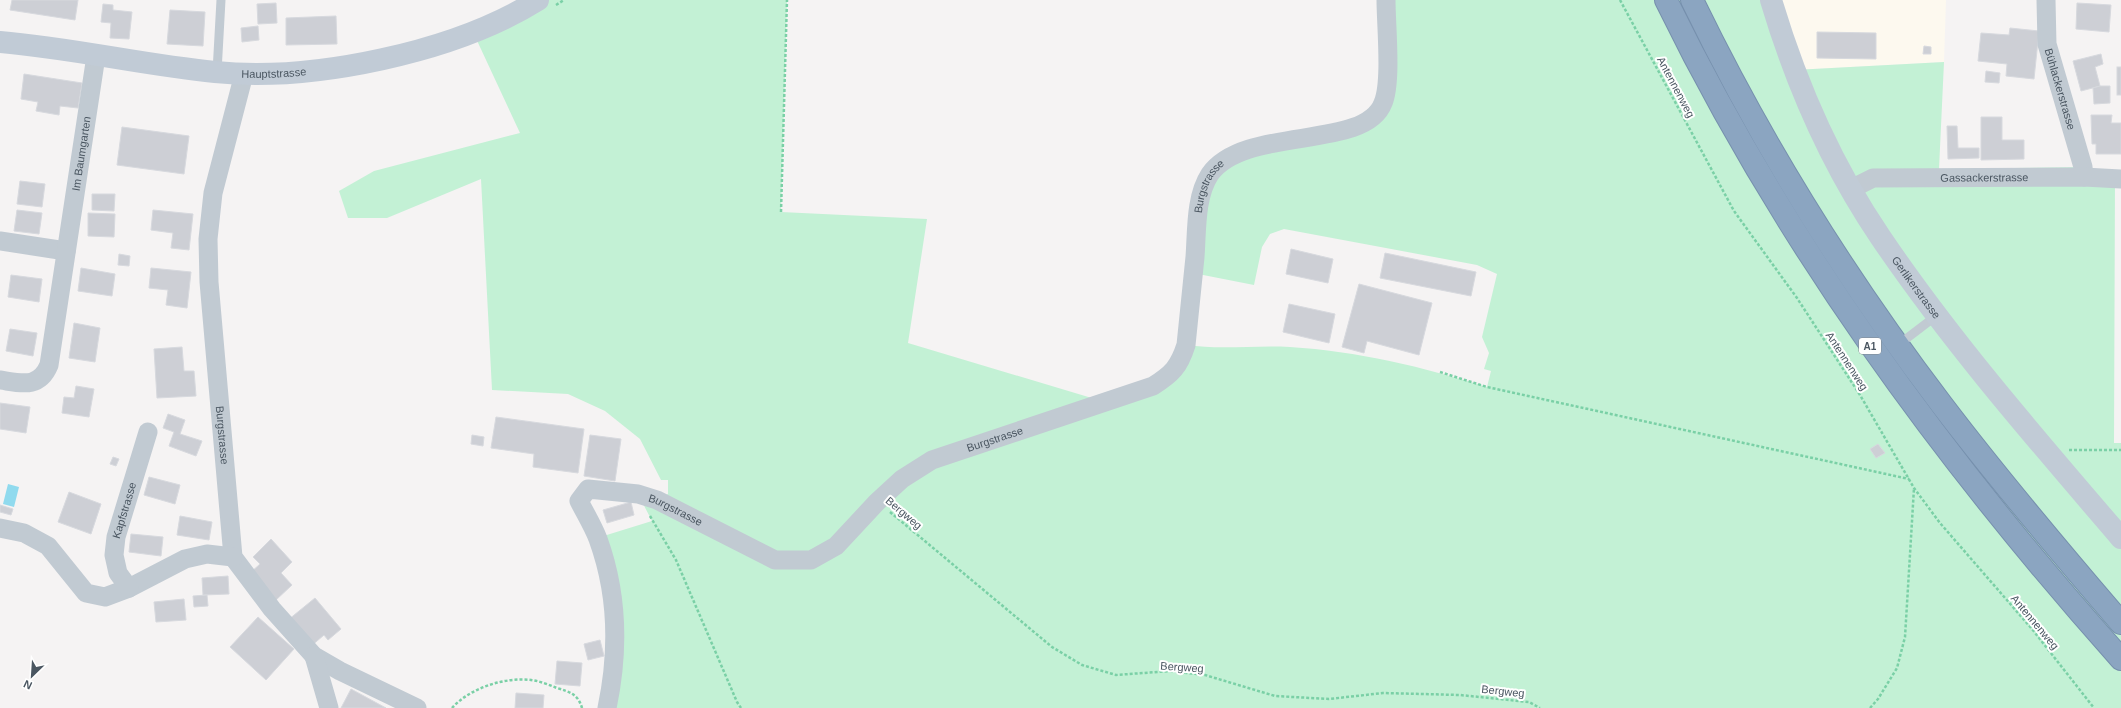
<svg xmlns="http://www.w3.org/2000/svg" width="2121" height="708" viewBox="0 0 2121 708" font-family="Helvetica,sans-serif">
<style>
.commercial{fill:#fdf9ef}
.green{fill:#c3f1d5}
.water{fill:#90daee}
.building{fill:#cdcfd5;stroke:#d7d9de}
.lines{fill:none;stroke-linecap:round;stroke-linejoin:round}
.highway-casing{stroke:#7690ad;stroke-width:24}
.path{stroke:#7ad0a6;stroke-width:2.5;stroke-dasharray:3 2;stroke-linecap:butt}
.lane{stroke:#c1cad2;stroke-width:9}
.street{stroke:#c1cad2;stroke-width:19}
.secondary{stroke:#c1cbd6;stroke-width:22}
.highway{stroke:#8ba5c1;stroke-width:22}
.labels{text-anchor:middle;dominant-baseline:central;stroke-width:4;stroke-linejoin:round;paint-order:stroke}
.shield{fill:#fff;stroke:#808990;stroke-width:1}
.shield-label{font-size:10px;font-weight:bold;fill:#4a5661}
.street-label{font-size:11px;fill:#4a5661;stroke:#fff}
</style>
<rect width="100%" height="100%" fill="#f5f3f3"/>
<!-- commercial -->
<polygon class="commercial" points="1771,0 1946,0 1944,62 1794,70"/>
<!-- green -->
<path class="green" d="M538,0H787L781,212L927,219L908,343L1105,402L1153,386L1186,345C1221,350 1255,345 1290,347C1357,351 1423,367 1487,387L1491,371L1484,369L1489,353L1482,337L1497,274L1477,265L1284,229L1270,234L1262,247L1254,285L1193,273L1200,199L1221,162L1354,128L1383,104L1386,0H1771L1794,70L1944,62L1939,169L2083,167L2115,179L2114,443H2121V708H607L616,623L597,538L652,521L638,494L657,500L668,494V480H661L640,439L605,411L568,394L492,390L481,179L387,218H348L339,191L374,171L520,133L473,32Z"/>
<!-- water -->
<polygon class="water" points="8,484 19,487 14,507 3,504"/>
<!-- building -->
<g class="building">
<polygon points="12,0 78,0 75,20 10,10"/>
<polygon points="276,3 277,23 258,24 257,4"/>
<polygon points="2077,3 2111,5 2109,32 2076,29"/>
<polygon points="103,4 113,5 113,10 132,12 129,39 110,38 111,23 101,22"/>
<polygon points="170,10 205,12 203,46 167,44"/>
<polygon points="336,16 337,44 286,45 286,18"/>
<polygon points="258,26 259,40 242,42 241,28"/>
<polygon points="2010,28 2039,31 2034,79 2006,76 2007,64 1978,61 1981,33 2009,35"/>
<polygon points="1817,32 1876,33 1876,59 1817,58"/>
<polygon points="1924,46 1931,47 1931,54 1923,54"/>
<polygon points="2101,54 2103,64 2095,67 2100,86 2081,91 2073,61"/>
<rect x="2117" y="67" width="4" height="28"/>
<polygon points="1986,71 2000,73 1999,83 1985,82"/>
<polygon points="24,74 82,83 78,108 60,106 59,115 36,111 38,102 21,99"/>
<polygon points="2100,86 2110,86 2110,103 2094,104 2093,88"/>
<polygon points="2091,115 2112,115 2111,123 2121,123 2121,154 2096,154 2096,144 2092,144"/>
<polygon points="1981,117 2002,117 2002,140 2024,140 2024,159 1981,160"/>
<polygon points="1947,126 1957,126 1958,148 1979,148 1979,158 1948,159"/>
<polygon points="122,127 189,136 184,174 117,165"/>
<polygon points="20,181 45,184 42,207 17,204"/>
<polygon points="92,194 115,194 114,211 92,210"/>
<polygon points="17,210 42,213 39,234 14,231"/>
<polygon points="153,210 193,214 189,250 171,248 173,233 151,230"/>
<polygon points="88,213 115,214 114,237 88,236"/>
<polygon points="1291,249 1333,259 1328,283 1286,274"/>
<polygon points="1385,253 1476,272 1471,296 1380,278"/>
<polygon points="119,254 130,256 129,266 118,265"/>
<polygon points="81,268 115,274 112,296 78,291"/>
<polygon points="151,268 191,272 187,308 166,305 168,290 149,288"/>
<polygon points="11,275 42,279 39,302 8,297"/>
<polygon points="1359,284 1432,303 1419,355 1367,341 1364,353 1342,347"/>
<polygon points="1289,304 1335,314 1329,343 1283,332"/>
<polygon points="74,323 100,328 95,362 69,358"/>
<polygon points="10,329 37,333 33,356 6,351"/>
<polygon points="182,347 184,371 194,371 196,396 157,398 154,349"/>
<polygon points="76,386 94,389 89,417 62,413 64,397 74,398"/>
<polygon points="0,403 30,407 26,433 0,429"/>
<polygon points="168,414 185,420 180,434 202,441 196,456 169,446 174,432 163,428"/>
<polygon points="496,417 584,429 578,473 533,467 534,454 491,448"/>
<polygon points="472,435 484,437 483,446 471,444"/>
<polygon points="590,435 621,439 615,481 584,476"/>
<polygon points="1878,444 1885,453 1876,458 1870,449"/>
<polygon points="113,457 119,459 116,466 110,464"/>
<polygon points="149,477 180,485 175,504 144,495"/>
<polygon points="69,492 101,504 91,534 58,522"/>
<polygon points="631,502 634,515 607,523 603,510"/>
<polygon points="0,505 13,509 11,515 0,512"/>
<polygon points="180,516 212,522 209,540 177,535"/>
<polygon points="131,534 163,537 161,556 129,552"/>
<polygon points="271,539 292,562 281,573 292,585 276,600 250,573 260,564 253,557"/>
<polygon points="228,576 229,594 203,595 202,578"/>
<polygon points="207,595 208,606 194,607 193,596"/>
<polygon points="315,598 341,629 328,640 324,635 310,647 288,620"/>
<polygon points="184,599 186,620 156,622 154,602"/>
<polygon points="258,617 294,649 266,680 230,647"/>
<polygon points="600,640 604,656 588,660 584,644"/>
<polygon points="557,661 582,663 580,686 555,684"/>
<polygon points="351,689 386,708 341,708"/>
<polygon points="516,693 544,695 543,708 515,708"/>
</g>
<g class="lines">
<!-- highway casing -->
<g class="highway-casing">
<g id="highway">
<path d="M1666,0C1784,242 1942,458 2121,659"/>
<path d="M1692,0C1761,143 1846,279 1942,405C1999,480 2060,552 2121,623"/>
</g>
</g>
<!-- path -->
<g class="path">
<polyline points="1620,0 1734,211 1797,298 1860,395 1914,488 1940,523 2032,629 2094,708"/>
<polyline points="556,5 564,0"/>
<polyline points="781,212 787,0"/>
<polyline points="1440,372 1487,387 1909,479"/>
<polyline points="2069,450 2121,450"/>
<polyline points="890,512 1052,647 1082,665 1116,675 1170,671 1205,675 1275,696 1329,699 1383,693 1460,695 1529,702 1540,708"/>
<polyline points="650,516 676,560 737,702 741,708"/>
<path d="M452,708C470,688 504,677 531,680C540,681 549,685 557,688C570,692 578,694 582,708"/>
<polyline points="1870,708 1878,699 1897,668 1905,637 1914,488"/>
</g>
<!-- lane -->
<g class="lane">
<polyline points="217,72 221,0"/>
<polyline points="1898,345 1936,316"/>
</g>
<!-- street -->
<g class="street">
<path id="s1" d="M2046,0L2047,44L2083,167L2084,177"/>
<path id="s2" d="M244,74L213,193L208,239L209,282L233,557L272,609L314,656L340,671L417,708"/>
<path id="s3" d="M1851,189L1873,178L2084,177L2121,179"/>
<polyline points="0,241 66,251"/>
<path id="s4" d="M0,380C21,383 39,389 49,365L96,56"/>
<polyline points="0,528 24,533 48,546 86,593 105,597 129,588 185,559 207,554 233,557"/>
<path id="s5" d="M129,588L118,573L114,555L116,537L148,432"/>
<polyline points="314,656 329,708"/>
<path id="s6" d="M607,708C619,651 618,594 598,539C593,526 585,513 579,501L588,489L638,494L657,500L775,560H811L836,546L877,502L902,479L932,460L1153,386C1172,374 1179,367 1186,345C1189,315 1192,286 1195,257C1197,231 1195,197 1210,174C1245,125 1365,151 1383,103C1392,82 1386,25 1386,0"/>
</g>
<!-- secondary -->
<g class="secondary">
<path id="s7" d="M1771,0C1796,84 1832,166 1881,238C1953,344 2038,441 2121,538"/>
<path id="s8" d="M0,42C72,48 143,65 215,72C313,82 455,52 538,0"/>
</g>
<!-- highway -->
<use href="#highway" class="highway"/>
</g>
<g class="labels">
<!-- shield labels -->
<rect class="shield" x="1859" y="338" width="22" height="16" rx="3"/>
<g class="shield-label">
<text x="1870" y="346">A1</text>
</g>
<!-- street labels -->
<g class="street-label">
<text stroke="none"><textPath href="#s8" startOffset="276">Hauptstrasse</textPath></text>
<text transform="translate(1676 87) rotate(62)">Antennenweg</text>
<text stroke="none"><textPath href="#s1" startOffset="91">Bühlackerstrasse</textPath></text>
<text stroke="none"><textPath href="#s4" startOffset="271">Im Baumgarten</textPath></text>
<text stroke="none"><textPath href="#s3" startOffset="136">Gassackerstrasse</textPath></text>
<text stroke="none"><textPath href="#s6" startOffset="1075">Burgstrasse</textPath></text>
<text stroke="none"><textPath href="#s7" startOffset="324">Gerlikerstrasse</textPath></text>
<text transform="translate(1847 361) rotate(57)">Antennenweg</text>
<text stroke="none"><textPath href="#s2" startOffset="366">Burgstrasse</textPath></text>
<text stroke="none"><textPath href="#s6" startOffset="692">Burgstrasse</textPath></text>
<text stroke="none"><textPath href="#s5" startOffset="83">Kapfstrasse</textPath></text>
<text stroke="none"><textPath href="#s6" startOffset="320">Burgstrasse</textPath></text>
<text transform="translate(904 513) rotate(40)">Bergweg</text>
<text transform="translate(2035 622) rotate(50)">Antennenweg</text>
<text transform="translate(1182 667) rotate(4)">Bergweg</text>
<text transform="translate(1503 691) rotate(6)">Bergweg</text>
</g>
</g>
<!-- north arrow -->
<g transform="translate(32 676) rotate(205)" stroke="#ffffff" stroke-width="3" paint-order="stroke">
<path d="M0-3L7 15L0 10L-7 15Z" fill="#4a5661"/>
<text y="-6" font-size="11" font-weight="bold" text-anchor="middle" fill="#4a5661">N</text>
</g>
</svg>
